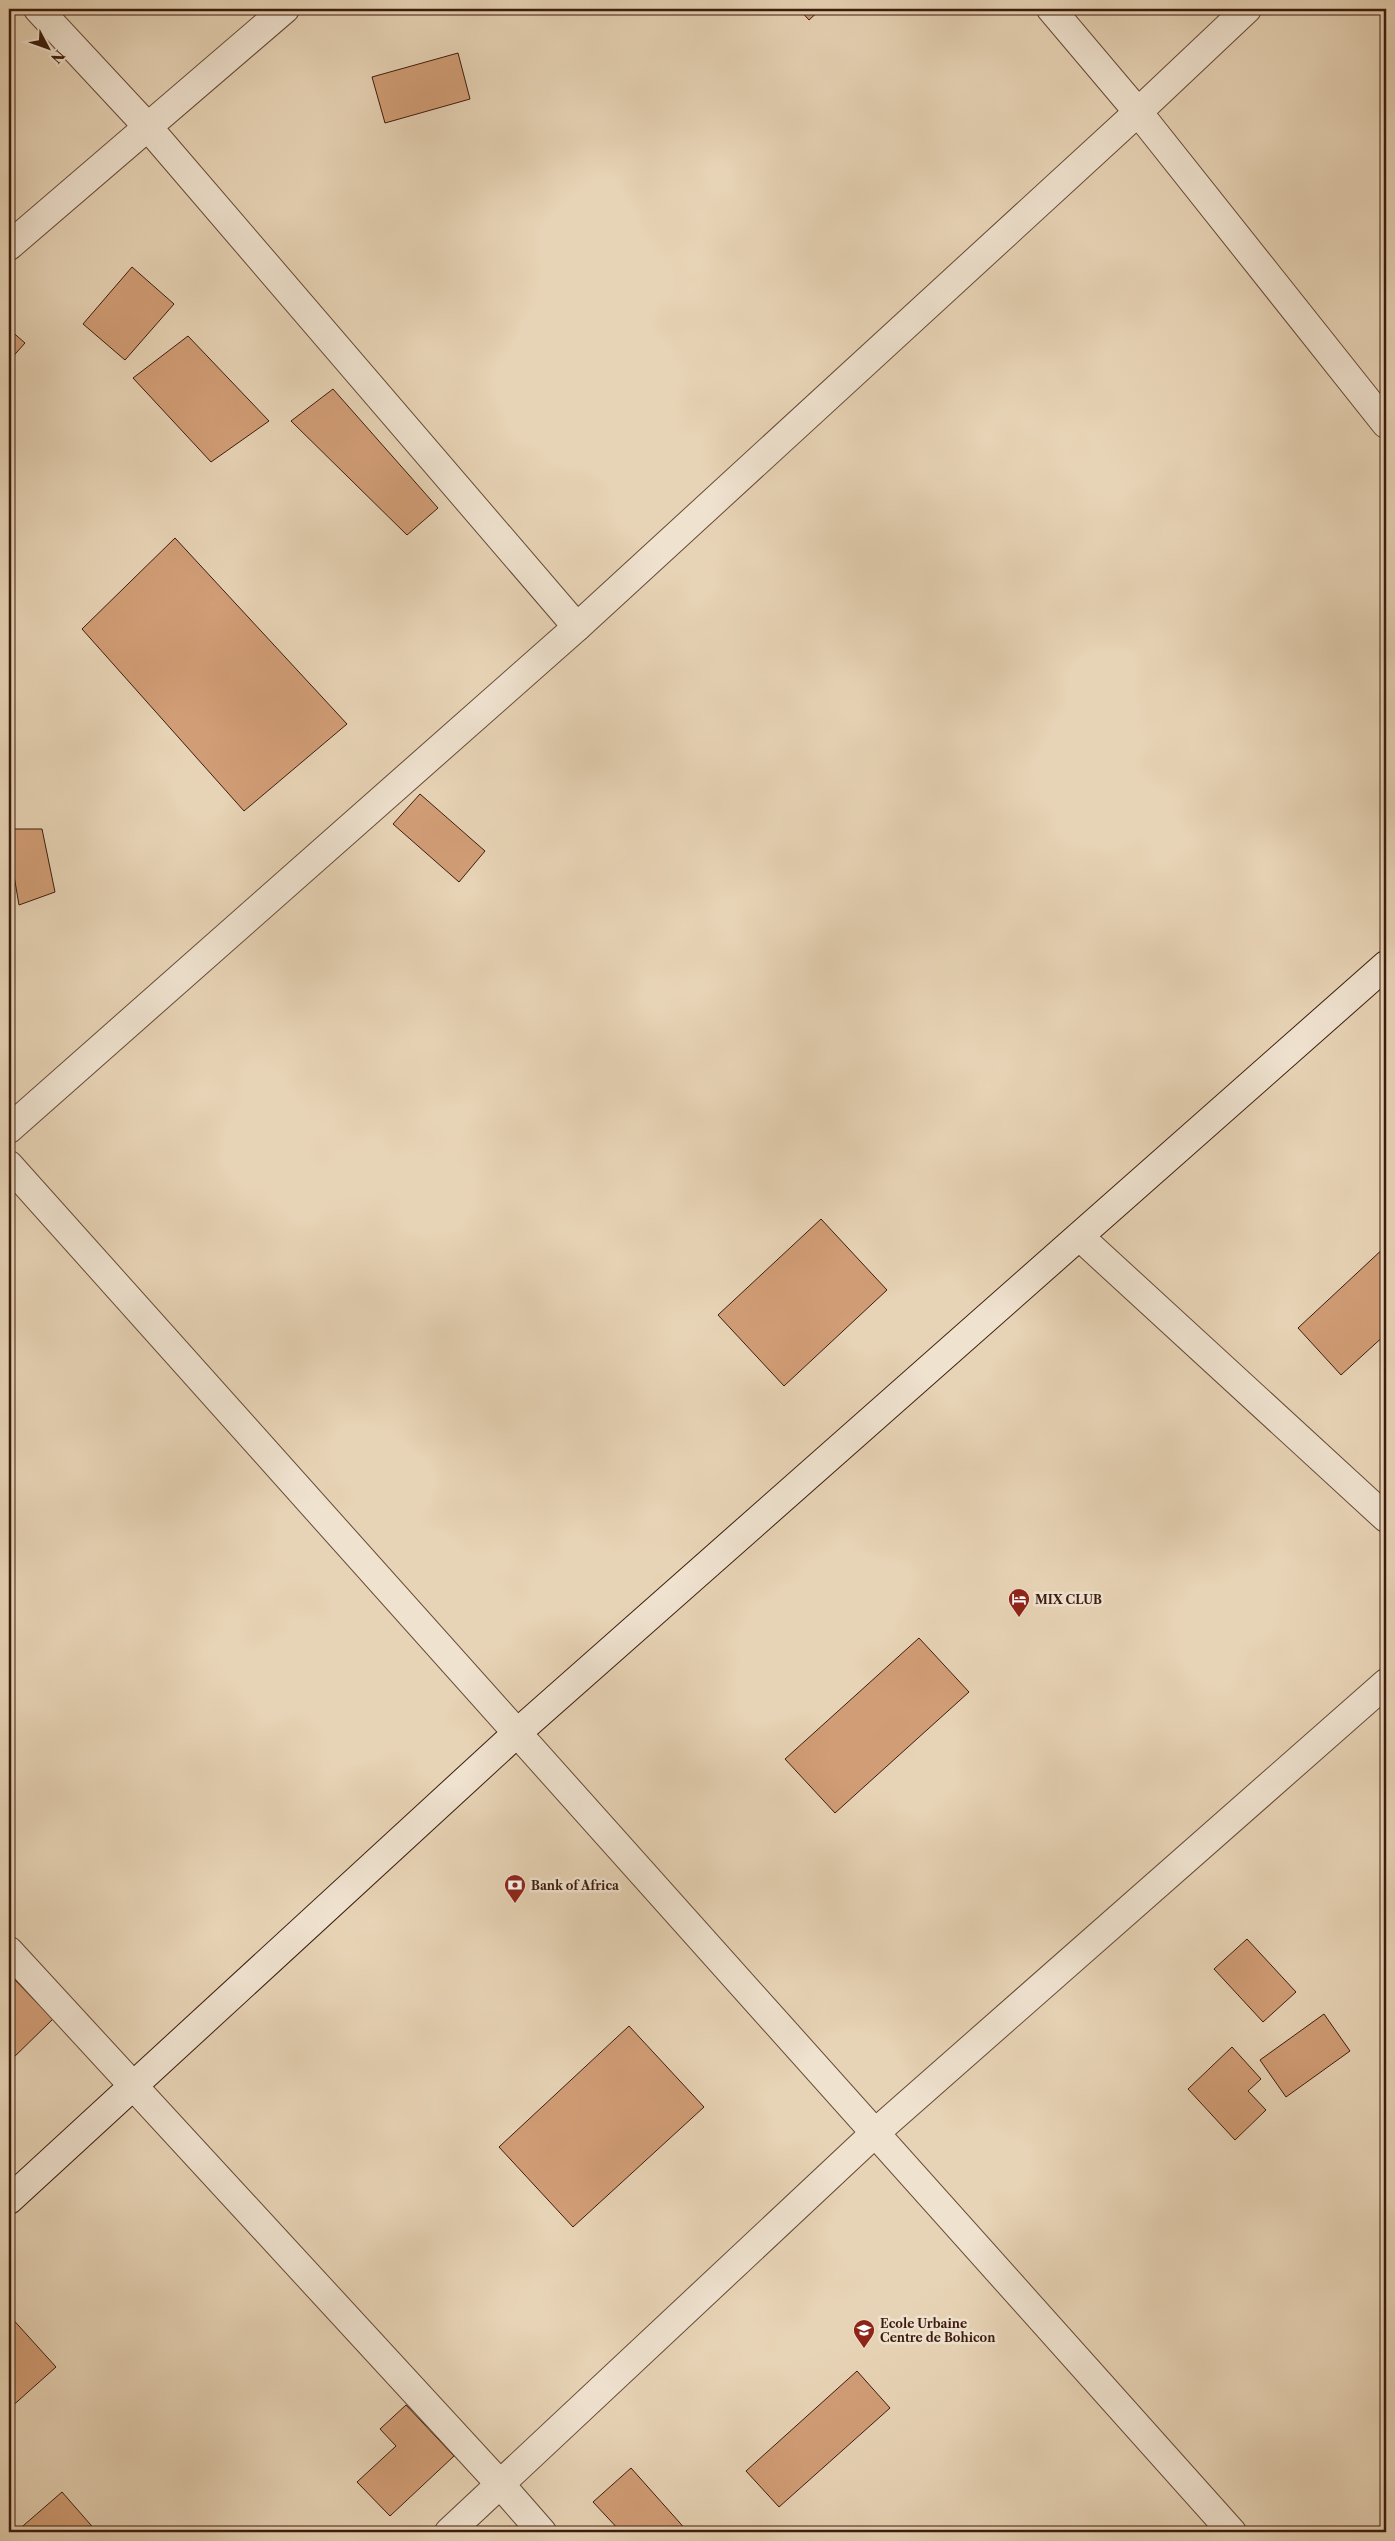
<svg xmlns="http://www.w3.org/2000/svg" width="1395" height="2541" viewBox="0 0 1395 2541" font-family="'Libre Caslon Text',serif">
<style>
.building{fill:#d19d76;stroke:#3c1c0d}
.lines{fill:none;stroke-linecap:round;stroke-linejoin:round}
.street-casing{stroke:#674a37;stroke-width:30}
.secondary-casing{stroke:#3c1c0d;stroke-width:30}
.street{stroke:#efe2cf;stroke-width:28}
.secondary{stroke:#efe2cf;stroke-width:28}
.labels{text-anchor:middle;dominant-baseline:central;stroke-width:5;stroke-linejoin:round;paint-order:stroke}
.poi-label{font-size:12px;font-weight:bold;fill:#3c1c0d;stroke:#efe2cf;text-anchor:start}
</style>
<rect width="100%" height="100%" fill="#e7d3b5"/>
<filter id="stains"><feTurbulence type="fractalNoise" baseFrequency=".004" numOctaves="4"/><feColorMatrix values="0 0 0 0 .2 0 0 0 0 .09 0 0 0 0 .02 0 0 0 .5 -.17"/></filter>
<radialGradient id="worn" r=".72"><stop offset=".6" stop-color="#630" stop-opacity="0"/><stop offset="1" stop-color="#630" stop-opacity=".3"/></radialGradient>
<!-- building -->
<g class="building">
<polygon points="799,9 821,9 809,20"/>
<polygon points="458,53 470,99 385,123 372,77"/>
<polygon points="132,267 174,304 125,360 83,324"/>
<polygon points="9,329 25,343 9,361"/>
<polygon points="188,336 269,421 211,462 133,378"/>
<polygon points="333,389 438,508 407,535 291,421"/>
<polygon points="175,538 347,724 244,811 82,629"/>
<polygon points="420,794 485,851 459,882 393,824"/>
<polygon points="9,829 42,829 55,892 19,905 9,846"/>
<polygon points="821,1219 887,1290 784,1386 718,1315"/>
<polygon points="1386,1246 1386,1334 1341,1375 1298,1328"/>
<polygon points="919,1638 969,1692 835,1813 785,1759"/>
<polygon points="1247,1939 1296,1992 1263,2022 1214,1969"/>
<polygon points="13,1978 53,2019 9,2062 9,1983"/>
<polygon points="1324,2014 1350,2051 1286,2097 1260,2060"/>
<polygon points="629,2026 704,2107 573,2227 499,2147"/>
<polygon points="1232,2047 1261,2079 1248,2091 1266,2110 1235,2140 1188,2089"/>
<polygon points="9,2315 56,2367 9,2409"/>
<polygon points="857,2371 890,2408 779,2507 746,2471"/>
<polygon points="406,2405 454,2456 390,2516 357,2482 396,2446 380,2429"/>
<polygon points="631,2468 688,2532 621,2532 593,2502"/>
<polygon points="62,2492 97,2532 16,2532"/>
</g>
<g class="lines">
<!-- street casing -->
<g class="street-casing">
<g id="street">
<polyline points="38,9 147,126 577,627"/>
<polyline points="1051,9 1138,112 1386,424"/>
<polyline points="9,246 285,9"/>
<polyline points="9,1129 577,627 1138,112 1247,9"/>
<polyline points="9,1165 1232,2532"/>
<polyline points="1080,1237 1386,1518"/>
<polyline points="9,1951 500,2484 542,2532"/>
<polyline points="449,2532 875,2133 1386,1683"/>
</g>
</g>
<!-- secondary casing -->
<g class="secondary-casing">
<polyline id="secondary" points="9,2200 517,1733 1386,965"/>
</g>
<!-- street -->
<use href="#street" class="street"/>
<!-- secondary -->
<use href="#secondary" class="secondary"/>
</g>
<!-- icons -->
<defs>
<g id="hotel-pin" transform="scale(1.125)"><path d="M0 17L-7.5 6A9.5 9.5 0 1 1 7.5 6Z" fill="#8f2418" stroke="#efe2cf"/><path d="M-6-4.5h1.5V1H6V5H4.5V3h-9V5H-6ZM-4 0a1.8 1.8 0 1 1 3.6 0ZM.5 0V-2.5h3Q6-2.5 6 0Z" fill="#fff"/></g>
<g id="bank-pin" transform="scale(1.125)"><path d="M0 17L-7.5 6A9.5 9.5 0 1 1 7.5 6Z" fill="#8f2418" stroke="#efe2cf"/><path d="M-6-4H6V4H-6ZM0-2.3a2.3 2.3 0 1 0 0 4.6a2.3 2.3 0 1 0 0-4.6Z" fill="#fff"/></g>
<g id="school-pin" transform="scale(1.125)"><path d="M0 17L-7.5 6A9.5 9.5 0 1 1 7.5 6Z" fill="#8f2418" stroke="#efe2cf"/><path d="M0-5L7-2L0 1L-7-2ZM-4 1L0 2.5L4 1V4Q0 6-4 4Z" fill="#fff"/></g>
</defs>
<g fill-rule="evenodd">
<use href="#hotel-pin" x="1019" y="1599"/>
<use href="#bank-pin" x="515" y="1885"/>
<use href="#school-pin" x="864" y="2330"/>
</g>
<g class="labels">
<!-- poi labels -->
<g class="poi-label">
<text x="1035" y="1599">MIX CLUB</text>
<text x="531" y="1885">Bank of Africa</text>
<text x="880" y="2323">Ecole Urbaine<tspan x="880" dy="14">Centre de Bohicon</tspan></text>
</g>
</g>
<!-- margin -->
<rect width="1395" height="2541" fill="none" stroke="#e7d3b5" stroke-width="30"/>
<rect x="10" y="10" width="1375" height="2521" fill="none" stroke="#3c1c0d" stroke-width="2.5"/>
<rect x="15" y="15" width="1365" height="2511" fill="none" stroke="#3c1c0d"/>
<!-- north arrow -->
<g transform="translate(48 48) rotate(131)" stroke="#efe2cf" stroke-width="4" paint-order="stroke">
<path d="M0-4L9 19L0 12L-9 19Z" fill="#3c1c0d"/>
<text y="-8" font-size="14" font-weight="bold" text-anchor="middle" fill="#3c1c0d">N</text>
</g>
<rect width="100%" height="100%" filter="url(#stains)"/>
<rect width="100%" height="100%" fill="url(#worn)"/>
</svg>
